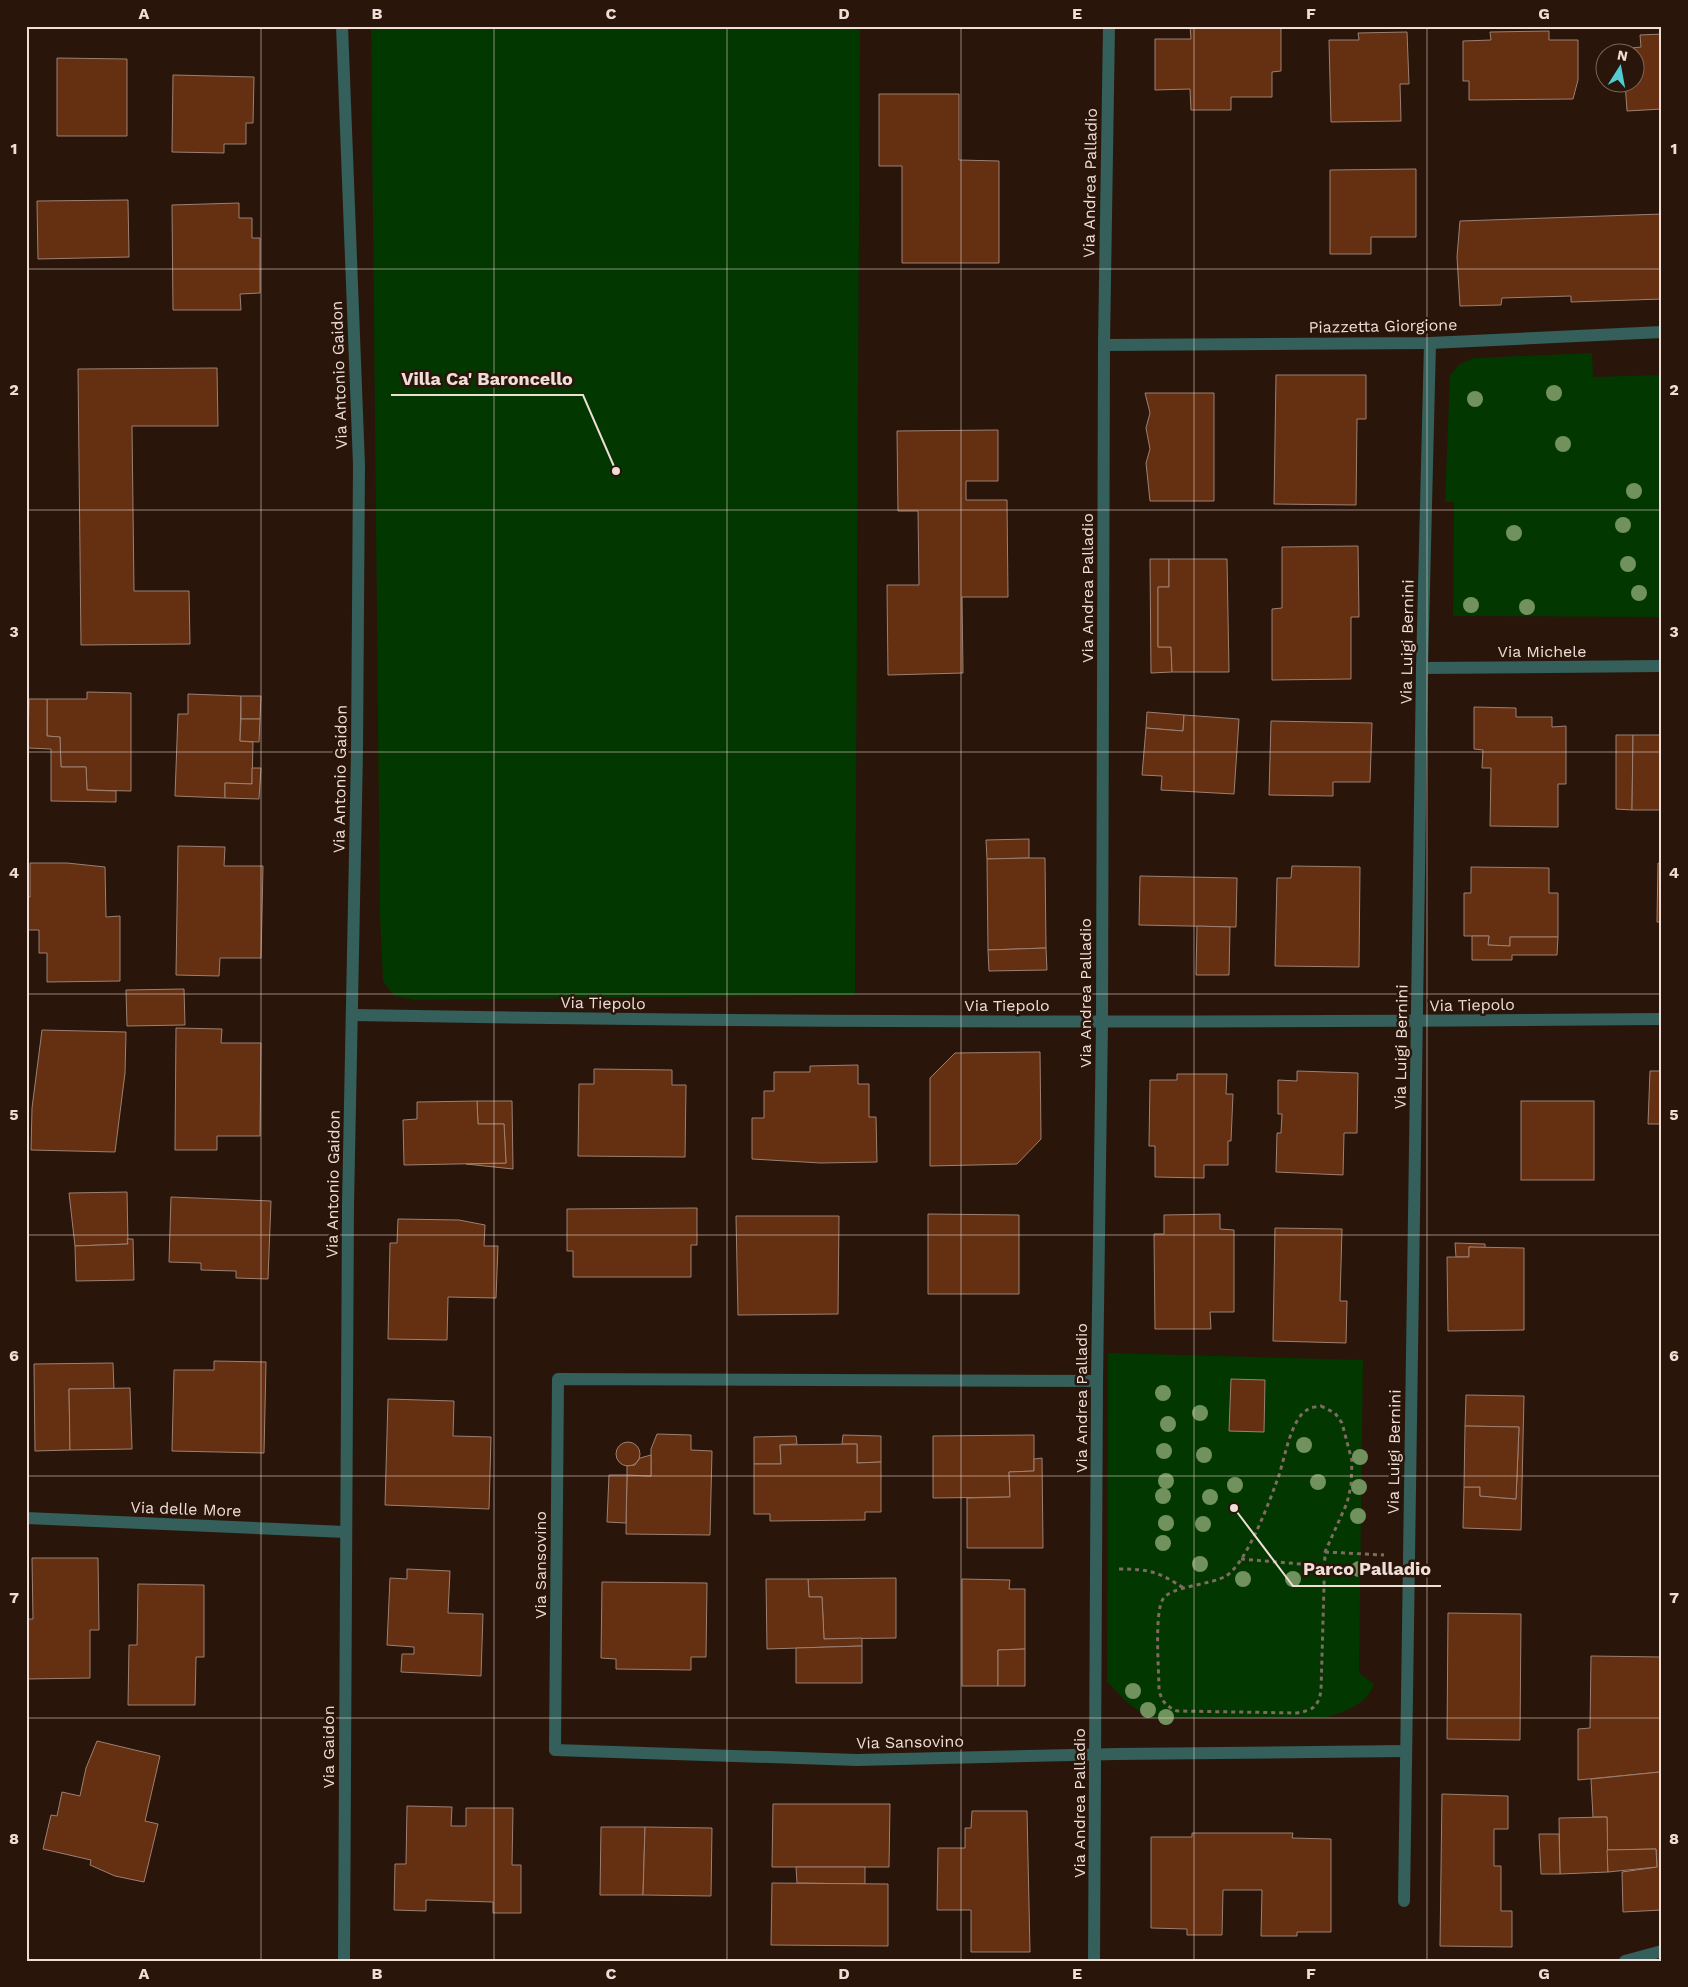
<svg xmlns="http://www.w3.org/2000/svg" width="1688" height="1987" viewBox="0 0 1688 1987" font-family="'Work Sans',sans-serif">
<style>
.green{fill:#033700}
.building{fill:#652f11;stroke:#9c8072}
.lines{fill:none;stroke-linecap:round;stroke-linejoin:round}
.path{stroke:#7e6b61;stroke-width:3;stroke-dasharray:4 4;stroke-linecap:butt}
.minor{stroke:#345f5a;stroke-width:12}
.tree{fill:#71925d}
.grid{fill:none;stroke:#eeded7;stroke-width:1;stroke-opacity:0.55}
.labels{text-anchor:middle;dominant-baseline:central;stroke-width:5;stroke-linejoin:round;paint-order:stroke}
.street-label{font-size:16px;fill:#eeded7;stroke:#2a150a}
.leader{fill:none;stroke:#eeded7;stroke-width:2}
.callout-dot{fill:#eeded7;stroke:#2a150a;stroke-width:2}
.callout-label{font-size:18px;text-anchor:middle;font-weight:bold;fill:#eeded7;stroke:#2a150a;stroke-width:5;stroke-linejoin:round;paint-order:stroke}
.neatline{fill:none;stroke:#eeded7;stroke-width:2}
.grid-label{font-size:16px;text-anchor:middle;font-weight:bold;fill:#eeded7}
</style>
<rect width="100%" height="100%" fill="#2a150a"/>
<!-- green -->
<g class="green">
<polygon points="371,26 860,26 855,995 416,1000 394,996 383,981 380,915"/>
<polygon points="1592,353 1593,377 1662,375 1662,617 1453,616 1454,502 1445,502 1450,375 1460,364 1474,358"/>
<path d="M1108,1353L1363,1360L1359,1673L1374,1684C1367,1705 1343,1713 1323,1718H1158C1132,1711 1125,1700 1107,1682Z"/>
</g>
<!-- building -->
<g class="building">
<polygon points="1190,26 1281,26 1281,71 1272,72 1272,97 1231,97 1231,110 1191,110 1190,89 1155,90 1155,39 1191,39"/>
<polygon points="1549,31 1549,40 1578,40 1578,80 1573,99 1469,100 1469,81 1463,81 1463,41 1491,40 1490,32"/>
<polygon points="1407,32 1409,84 1400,84 1401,121 1331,122 1329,40 1359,40 1358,33"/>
<polygon points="1662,34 1662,109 1627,111 1625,82 1636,82 1636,52 1623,52 1623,49 1641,47 1640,35"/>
<polygon points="57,58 127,59 127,136 57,136"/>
<polygon points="173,75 254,77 253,123 246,123 246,144 224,144 224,153 172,152"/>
<polygon points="879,94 959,94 959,160 999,161 999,263 902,263 902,166 879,166"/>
<polygon points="1416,169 1416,237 1371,237 1371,254 1330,254 1330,170"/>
<polygon points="128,200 129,257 38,259 37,201"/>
<polygon points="239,203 239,218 252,218 252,238 260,238 260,293 240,294 241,310 173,310 172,205"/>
<polygon points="1662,214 1662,299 1571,302 1571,296 1502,298 1501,305 1460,306 1457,257 1460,221"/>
<polygon points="217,368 218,426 132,426 134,591 189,591 190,644 81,645 78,369"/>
<polygon points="1276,375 1366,375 1366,419 1357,419 1356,505 1274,504"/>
<polygon points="1145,393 1214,393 1214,501 1150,501 1146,463 1150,449 1146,428 1150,413"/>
<polygon points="998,430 998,481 966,481 966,500 1007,500 1008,597 962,597 963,673 888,675 887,585 919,585 918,511 898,511 897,431"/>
<polygon points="1358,546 1359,617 1351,617 1351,679 1272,680 1272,609 1282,608 1282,547"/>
<polygon points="1150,559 1169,559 1169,587 1158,587 1158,647 1171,647 1172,672 1151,673"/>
<polygon points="1169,559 1227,559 1229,672 1172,672 1171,647 1158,647 1158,587 1169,587"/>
<polygon points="87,692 131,693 131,791 87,790 86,767 61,767 60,737 47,736 47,699 87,699"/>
<polygon points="188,694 241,696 240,741 253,742 252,784 225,783 225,798 175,796 178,714 188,714"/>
<polygon points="241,696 261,696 260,719 241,719"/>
<polygon points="29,699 47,699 47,736 60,737 61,767 86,767 87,790 116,791 116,802 51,801 51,749 28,748"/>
<polygon points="1474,707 1516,708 1516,717 1552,717 1552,727 1566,726 1566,784 1558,784 1558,827 1490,826 1491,768 1482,768 1483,750 1474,749"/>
<polygon points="1147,712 1184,715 1183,731 1146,728"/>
<polygon points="1184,715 1239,719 1234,794 1161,790 1162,776 1142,775 1146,728 1183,731"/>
<polygon points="241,719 260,719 259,742 240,741"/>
<polygon points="1271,721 1372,723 1370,782 1333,782 1333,796 1269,795"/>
<polygon points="1616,735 1633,735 1632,810 1616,809"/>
<polygon points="1633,735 1662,735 1662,810 1632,810"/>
<polygon points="252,768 261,768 259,799 225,798 225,783 252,784"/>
<polygon points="1029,839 1029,858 987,859 986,840"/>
<polygon points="178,846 225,847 224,866 263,866 261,958 220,958 219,976 176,975"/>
<polygon points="1029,858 1045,858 1046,948 988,950 987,859"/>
<polygon points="30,863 67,863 105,867 106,917 120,916 120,981 47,982 47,953 39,953 39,930 26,930 26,897 30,897"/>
<polygon points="1658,863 1662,864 1662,922 1657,922"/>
<polygon points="1292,866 1360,867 1359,967 1275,966 1277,878 1291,878"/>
<polygon points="1471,867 1549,868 1549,893 1558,893 1558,937 1510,937 1510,946 1488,945 1489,936 1464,936 1464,893 1471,893"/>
<polygon points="1140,876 1237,878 1236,927 1139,925"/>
<polygon points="1197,926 1230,927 1229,975 1196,975"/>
<polygon points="1472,936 1489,936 1488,945 1510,946 1510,937 1558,937 1557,955 1512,955 1512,960 1472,960"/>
<polygon points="1046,948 1047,970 989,971 988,950"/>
<polygon points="184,989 185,1025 127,1026 126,990"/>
<polygon points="176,1028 222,1029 221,1043 261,1043 260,1136 217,1136 217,1150 175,1150"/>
<polygon points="42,1030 126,1032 125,1073 115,1152 31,1150 32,1108"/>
<polygon points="1040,1052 1041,1139 1017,1164 930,1166 930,1078 955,1053"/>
<polygon points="858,1065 858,1084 869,1084 869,1117 876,1117 877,1162 821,1163 752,1159 752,1118 764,1118 764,1091 774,1091 774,1072 810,1072 810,1066"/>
<polygon points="594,1069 672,1070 672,1085 686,1085 685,1157 578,1156 579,1084 594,1084"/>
<polygon points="1297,1071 1358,1073 1357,1133 1344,1133 1343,1175 1276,1172 1277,1133 1281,1133 1282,1114 1278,1114 1278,1080 1297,1081"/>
<polygon points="1650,1071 1662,1071 1662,1150 1660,1150 1661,1124 1648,1124"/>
<polygon points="1177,1074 1227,1074 1226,1094 1233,1094 1231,1141 1228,1141 1228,1165 1204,1165 1204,1178 1155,1177 1155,1146 1149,1146 1150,1080 1177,1080"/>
<polygon points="477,1101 512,1101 513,1169 466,1164 506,1163 504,1124 478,1124"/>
<polygon points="477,1101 478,1124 504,1124 506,1163 404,1165 403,1120 417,1119 417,1102"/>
<rect x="1521" y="1101" width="73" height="79"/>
<polygon points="127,1192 128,1244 75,1246 69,1193"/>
<polygon points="171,1197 271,1201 268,1279 236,1278 236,1271 201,1270 201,1263 169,1262"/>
<polygon points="697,1208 697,1245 691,1245 691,1277 573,1277 573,1251 567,1251 567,1209"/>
<polygon points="928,1214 1019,1215 1019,1294 928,1294"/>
<polygon points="1220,1214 1220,1229 1234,1230 1234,1312 1210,1312 1211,1329 1155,1329 1154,1234 1164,1234 1164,1215"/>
<polygon points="736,1216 839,1216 838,1314 738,1315"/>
<polygon points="398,1219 459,1220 485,1225 484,1246 498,1246 496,1298 448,1297 447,1340 388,1339 390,1243 397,1243"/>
<polygon points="1275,1228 1342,1229 1340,1301 1347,1301 1346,1343 1273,1341"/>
<polygon points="127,1239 133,1239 134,1280 76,1281 75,1246 128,1244"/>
<polygon points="1455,1243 1485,1244 1485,1248 1469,1247 1469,1257 1456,1257"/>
<polygon points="1469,1247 1524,1248 1524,1330 1448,1331 1447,1257 1469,1257"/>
<polygon points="214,1361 266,1362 264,1453 172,1451 174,1370 214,1370"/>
<polygon points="113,1363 114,1389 69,1389 70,1450 35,1451 34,1364"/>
<polygon points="1231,1379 1265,1380 1264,1432 1229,1431"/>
<polygon points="130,1388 132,1449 70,1450 69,1389"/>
<polygon points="1466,1395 1524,1396 1521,1530 1463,1528 1464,1487 1480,1487 1480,1496 1516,1499 1519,1427 1465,1426"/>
<polygon points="388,1399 454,1401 453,1436 491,1437 489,1509 385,1505"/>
<polygon points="1465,1426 1519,1427 1516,1499 1480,1496 1480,1487 1464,1487"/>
<polygon points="657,1434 691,1435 691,1450 712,1451 710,1535 626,1534 627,1475 651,1476 651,1449"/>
<polygon points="843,1435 881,1436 881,1462 857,1463 857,1444 842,1444"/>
<polygon points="1034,1435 1034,1471 1009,1472 1010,1497 933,1498 933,1436"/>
<polygon points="796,1436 797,1444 780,1445 781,1464 754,1464 754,1437"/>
<circle cx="628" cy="1454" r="12"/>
<polygon points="857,1444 857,1463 881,1462 881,1512 865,1512 865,1520 770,1521 770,1514 754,1514 754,1464 781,1464 780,1445"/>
<polygon points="651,1455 651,1476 627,1475 627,1466 635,1465 640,1458"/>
<polygon points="1042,1458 1043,1548 967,1548 967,1498 1010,1497 1009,1472 1034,1471 1034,1459"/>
<polygon points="609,1475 627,1475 626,1523 607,1522"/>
<polygon points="32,1558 98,1558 99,1630 90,1630 90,1678 26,1679 26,1619 33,1619"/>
<polygon points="407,1569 450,1571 448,1613 483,1614 481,1676 401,1672 402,1654 414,1654 414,1647 387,1645 390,1578 407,1579"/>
<polygon points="896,1578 896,1638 824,1639 822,1597 809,1597 808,1579"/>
<polygon points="766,1579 808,1579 809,1597 822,1597 824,1639 862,1638 862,1646 767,1649"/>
<polygon points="962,1579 1010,1580 1009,1589 1025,1589 1025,1649 998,1650 998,1686 962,1686"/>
<polygon points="602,1582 707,1583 706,1657 691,1657 691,1670 616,1669 616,1659 601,1658"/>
<polygon points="138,1584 204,1585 204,1657 196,1657 195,1705 128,1705 129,1645 137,1645"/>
<polygon points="1448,1613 1521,1614 1520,1740 1447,1739"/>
<polygon points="862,1646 862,1683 796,1683 796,1648"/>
<polygon points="1025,1649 1025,1686 998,1686 998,1650"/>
<polygon points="1591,1656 1662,1657 1662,1778 1660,1772 1578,1780 1578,1729 1590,1728"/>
<polygon points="97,1741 160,1756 145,1821 158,1824 144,1882 115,1876 90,1865 91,1860 43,1849 51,1815 57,1816 62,1792 80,1796 86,1768"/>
<polygon points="1660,1772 1662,1910 1623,1912 1622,1872 1657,1867 1656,1849 1607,1850 1607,1817 1593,1817 1591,1779"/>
<polygon points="1442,1794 1508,1796 1508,1829 1494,1829 1494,1866 1501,1866 1501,1911 1512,1911 1512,1947 1440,1946"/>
<polygon points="773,1804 890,1804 889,1867 772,1867"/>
<polygon points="407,1806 452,1807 451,1826 466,1826 466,1808 513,1808 512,1865 521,1865 521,1913 493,1913 493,1902 426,1900 426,1911 394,1910 395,1864 406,1864"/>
<polygon points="972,1811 1027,1811 1030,1952 971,1952 971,1910 937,1910 938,1848 965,1848 965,1828 971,1828"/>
<polygon points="1607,1817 1608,1872 1560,1874 1559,1818"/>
<polygon points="601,1827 645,1827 643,1895 600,1895"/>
<polygon points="645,1827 712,1828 711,1896 643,1895"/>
<polygon points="1192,1833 1293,1833 1292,1838 1331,1839 1331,1932 1297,1932 1297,1936 1261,1936 1262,1890 1223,1890 1222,1935 1187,1935 1187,1929 1151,1928 1151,1837 1192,1837"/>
<polygon points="1539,1834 1559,1834 1560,1874 1541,1874"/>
<polygon points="1656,1849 1657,1867 1608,1872 1607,1850"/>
<polygon points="796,1867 865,1867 865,1884 797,1883"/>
<polygon points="772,1883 888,1884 888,1946 771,1945"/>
</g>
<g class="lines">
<!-- path -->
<g class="path">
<path d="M1321,1406L1335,1413L1342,1423L1352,1461L1351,1486L1347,1503L1325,1552L1321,1691C1318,1707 1313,1710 1297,1713L1177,1711C1166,1706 1162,1702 1159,1690C1159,1671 1154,1613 1163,1599C1171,1586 1211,1585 1226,1576C1247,1563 1271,1498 1279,1475C1285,1457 1291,1419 1307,1410C1310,1407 1317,1407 1321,1406Z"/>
<polyline points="1325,1552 1384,1555"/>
<polyline points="1241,1559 1325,1566"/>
<path d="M1119,1569C1150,1569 1159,1572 1185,1589"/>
</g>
<!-- minor -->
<g class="minor">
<polyline points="342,26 359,465 357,751 348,1205 344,1961"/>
<polyline points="1104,345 1430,343 1662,332"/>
<polyline points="1422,668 1662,666"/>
<path d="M353,1015C789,1023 1225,1023 1662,1019"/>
<polyline points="1097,1381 558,1379 555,1750 857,1760 1117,1754 1405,1751"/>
<polyline points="26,1518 345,1532"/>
<polyline points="1404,1901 1422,668 1430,343"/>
<polyline points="1094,1961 1097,1381 1102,1022 1104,345 1109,26"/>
<polyline points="1625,1961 1662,1951"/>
</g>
</g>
<!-- trees -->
<g class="tree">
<circle cx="1554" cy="393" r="8"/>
<circle cx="1475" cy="399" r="8"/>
<circle cx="1563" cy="444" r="8"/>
<circle cx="1634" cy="491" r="8"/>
<circle cx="1623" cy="525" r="8"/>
<circle cx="1514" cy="533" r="8"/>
<circle cx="1628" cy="564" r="8"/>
<circle cx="1639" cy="593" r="8"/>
<circle cx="1471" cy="605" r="8"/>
<circle cx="1527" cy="607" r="8"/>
<circle cx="1163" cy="1393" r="8"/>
<circle cx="1200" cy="1413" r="8"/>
<circle cx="1168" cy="1424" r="8"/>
<circle cx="1304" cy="1445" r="8"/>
<circle cx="1164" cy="1451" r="8"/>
<circle cx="1204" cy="1455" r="8"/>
<circle cx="1360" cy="1457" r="8"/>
<circle cx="1166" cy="1481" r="8"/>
<circle cx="1318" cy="1482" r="8"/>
<circle cx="1235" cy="1485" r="8"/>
<circle cx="1359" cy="1487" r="8"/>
<circle cx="1163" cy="1496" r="8"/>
<circle cx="1210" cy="1497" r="8"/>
<circle cx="1358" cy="1516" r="8"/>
<circle cx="1166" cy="1523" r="8"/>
<circle cx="1203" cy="1524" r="8"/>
<circle cx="1163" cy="1543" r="8"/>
<circle cx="1200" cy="1564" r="8"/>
<circle cx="1359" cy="1569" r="8"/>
<circle cx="1243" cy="1579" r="8"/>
<circle cx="1293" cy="1579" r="8"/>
<circle cx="1133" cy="1691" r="8"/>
<circle cx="1148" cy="1710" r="8"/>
<circle cx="1166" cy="1717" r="8"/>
</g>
<!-- grid -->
<path class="grid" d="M261,26V1961M494,26V1961M727,26V1961M961,26V1961M1194,26V1961M1427,26V1961M26,269H1662M26,510H1662M26,752H1662M26,994H1662M26,1235H1662M26,1476H1662M26,1718H1662"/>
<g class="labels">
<!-- street labels -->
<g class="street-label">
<text transform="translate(1090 183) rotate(-89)">Via Andrea Palladio</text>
<text transform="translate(1383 326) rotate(-1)">Piazzetta Giorgione</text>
<text transform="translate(339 375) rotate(-92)">Via Antonio Gaidon</text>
<text transform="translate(1087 588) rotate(-90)">Via Andrea Palladio</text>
<text transform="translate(1407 642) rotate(-89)">Via Luigi Bernini</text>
<text x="1542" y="651">Via Michele</text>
<text transform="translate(340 779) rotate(-89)">Via Antonio Gaidon</text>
<text transform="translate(1085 993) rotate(-90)">Via Andrea Palladio</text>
<text transform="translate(603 1003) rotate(1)">Via Tiepolo</text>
<text x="1007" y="1005">Via Tiepolo</text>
<text transform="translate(1472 1005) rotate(-1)">Via Tiepolo</text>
<text transform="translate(1401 1047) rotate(-89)">Via Luigi Bernini</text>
<text transform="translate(333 1184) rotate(-89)">Via Antonio Gaidon</text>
<text transform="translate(1081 1398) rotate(-90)">Via Andrea Palladio</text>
<text transform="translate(1394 1452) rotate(-89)">Via Luigi Bernini</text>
<text transform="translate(186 1509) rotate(2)">Via delle More</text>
<text transform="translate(540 1565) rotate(-90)">Via Sansovino</text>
<text transform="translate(910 1742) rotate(-1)">Via Sansovino</text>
<text transform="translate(328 1747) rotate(-90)">Via Gaidon</text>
<text transform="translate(1079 1803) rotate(-90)">Via Andrea Palladio</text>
</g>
</g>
<!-- callouts -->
<path class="leader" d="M616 471L583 395H391M1234 1508L1293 1586H1441"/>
<g class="callout-dot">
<circle cx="616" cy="471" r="5"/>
<circle cx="1234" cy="1508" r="5"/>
</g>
<g class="callout-label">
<text x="487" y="385">Villa Ca' Baroncello</text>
<text x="1367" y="1575">Parco Palladio</text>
</g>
<!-- border -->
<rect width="1688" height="1987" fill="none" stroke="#2a150a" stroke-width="55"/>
<!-- north arrow -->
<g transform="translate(1620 68) rotate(11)"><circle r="24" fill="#2a150a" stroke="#78655c"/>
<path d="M0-4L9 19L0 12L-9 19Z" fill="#52ccd0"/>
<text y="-8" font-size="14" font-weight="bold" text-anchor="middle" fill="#eeded7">N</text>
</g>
<rect x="28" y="28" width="1632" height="1932" class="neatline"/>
<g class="grid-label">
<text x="144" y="19">A</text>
<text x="377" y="19">B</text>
<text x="611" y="19">C</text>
<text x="844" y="19">D</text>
<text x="1077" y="19">E</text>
<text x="1311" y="19">F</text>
<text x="1544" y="19">G</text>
<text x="14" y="154">1</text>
<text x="1674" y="154">1</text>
<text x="14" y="395">2</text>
<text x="1674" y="395">2</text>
<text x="14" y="637">3</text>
<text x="1674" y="637">3</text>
<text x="14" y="878">4</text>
<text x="1674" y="878">4</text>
<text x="14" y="1120">5</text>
<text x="1674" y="1120">5</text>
<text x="14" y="1361">6</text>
<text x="1674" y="1361">6</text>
<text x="14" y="1603">7</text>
<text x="1674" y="1603">7</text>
<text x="14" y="1844">8</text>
<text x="1674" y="1844">8</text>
<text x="144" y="1979">A</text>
<text x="377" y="1979">B</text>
<text x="611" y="1979">C</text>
<text x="844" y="1979">D</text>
<text x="1077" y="1979">E</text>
<text x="1311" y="1979">F</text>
<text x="1544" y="1979">G</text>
</g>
</svg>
